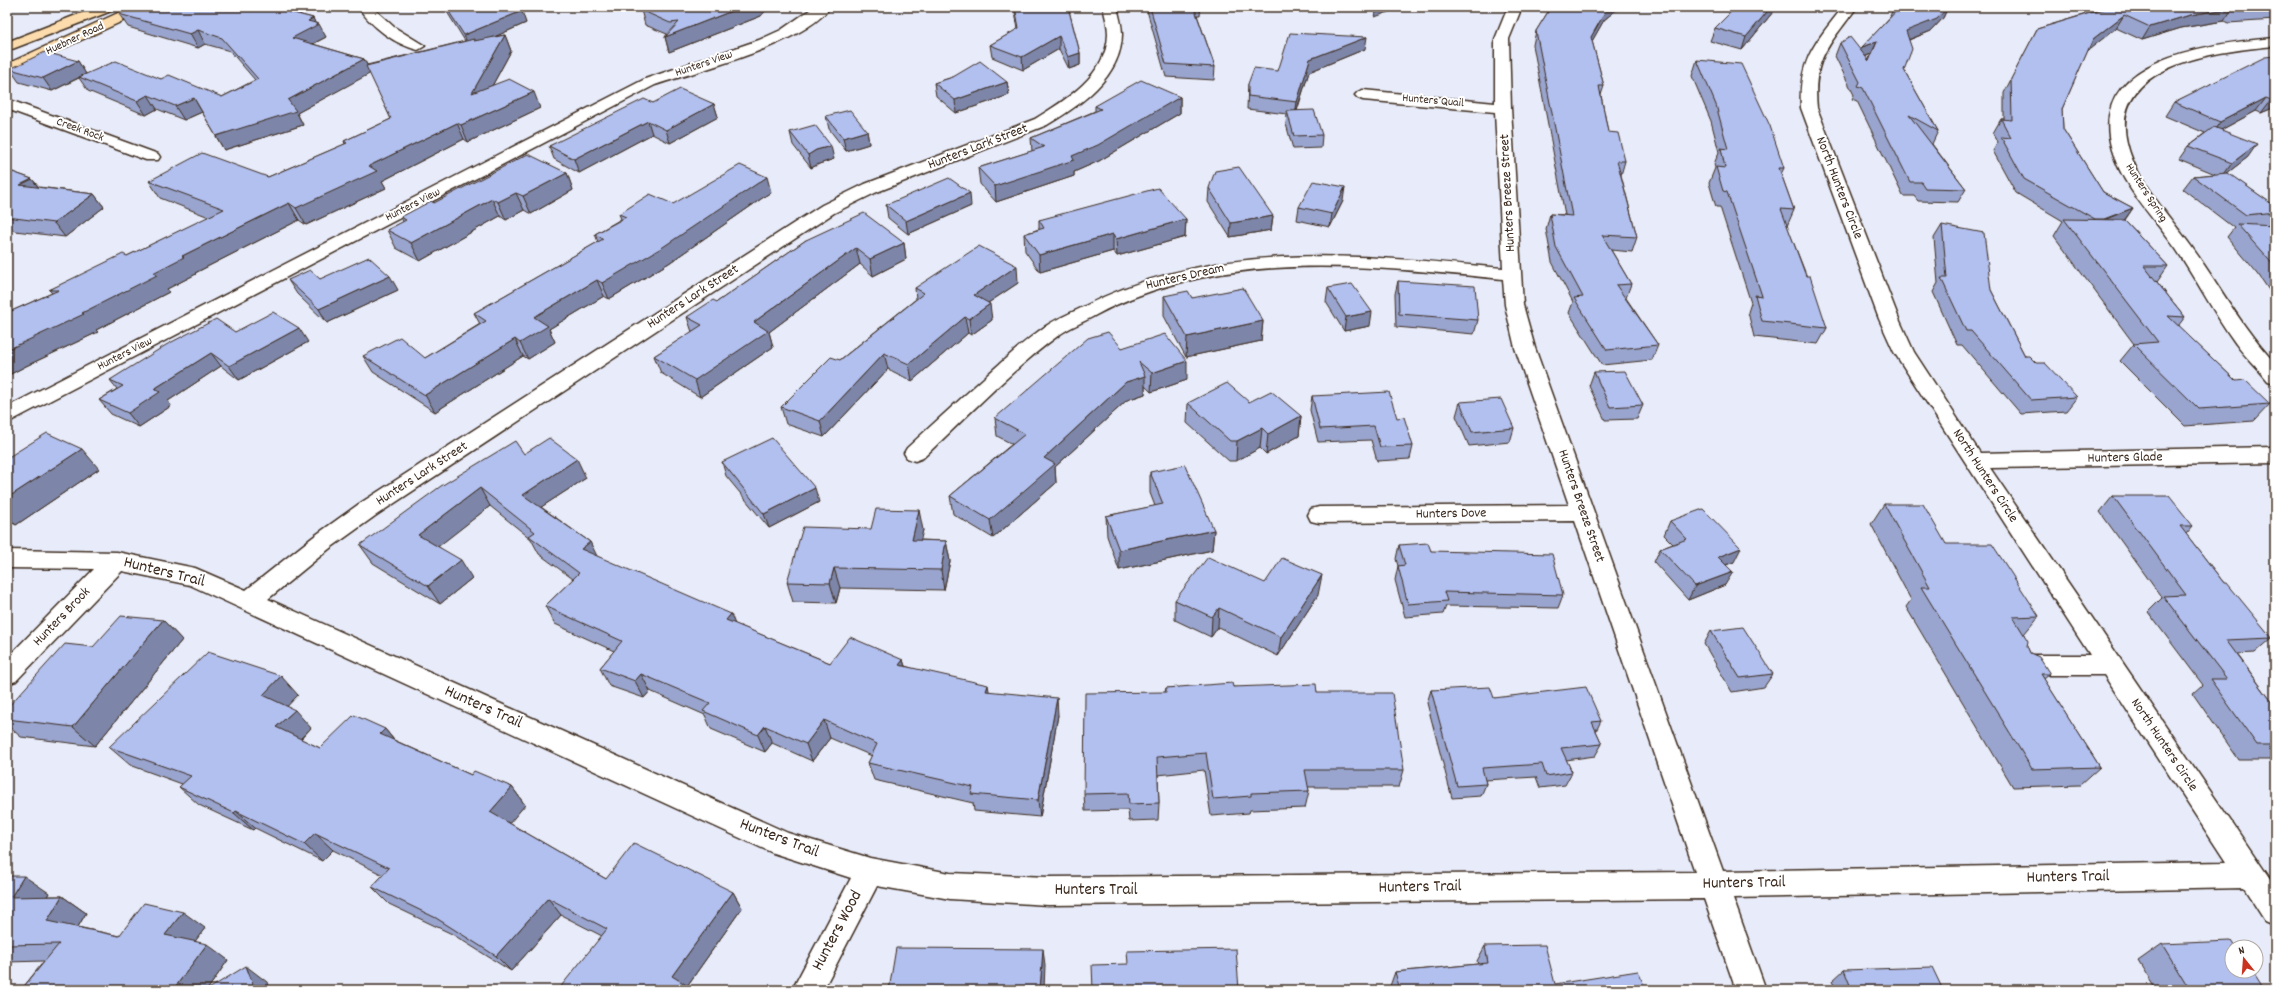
<svg xmlns="http://www.w3.org/2000/svg" width="2282" height="997" viewBox="0 0 2282 997" font-family="Dekko,sans-serif">
<style>
.lines{fill:none;stroke-linecap:round;stroke-linejoin:round}
.minor-casing{stroke:#3b2a1e;stroke-width:3}
.primary-casing{stroke:#3b2a1e;stroke-width:3}
.minor{fill:#fff;fill-rule:evenodd}
.primary{fill:#fcdcac;fill-rule:evenodd}
.wall{fill:#99a5ce;stroke:#3b2a1e;fill-rule:evenodd}
.shaded-wall{fill:#7d86a8;stroke:#3b2a1e}
.building{fill:#b2c0f0;stroke:#3b2a1e}
.labels{text-anchor:middle;dominant-baseline:central;stroke-width:4;stroke-linejoin:round;paint-order:stroke}
.far-street-label{font-size:12px;fill:#3b2a1e;stroke:#fff}
.street-label{font-size:14px;fill:#3b2a1e;stroke:#fff}
.near-street-label{font-size:17px;fill:#3b2a1e;stroke:#fff}
</style>
<rect width="100%" height="100%" fill="#e8ecfa"/>
<filter id="ink" filterUnits="userSpaceOnUse"><feTurbulence type="fractalNoise" baseFrequency=".025" numOctaves="2"/><feDisplacementMap in="SourceGraphic" scale="8" xChannelSelector="R" yChannelSelector="G"/><feConvolveMatrix kernelMatrix="1 2 1 2 8 2 1 2 1" color-interpolation-filters="sRGB"/></filter>
<g filter="url(#ink)">
<g class="lines">
<!-- minor casing -->
<g class="minor-casing">
<g id="minor">
<path d="M358,7H372L394,27L425,46L418,50C394,44 372,27 358,7Z"/>
<path d="M814,7H830C805,44 698,71 655,85L7,423V407L645,79L759,40L781,30Z"/>
<path d="M1103,7H1117C1119,16 1122,25 1122,34C1122,77 1079,106 1047,125L877,192L834,213L375,516L329,549L268,599L788,833L870,858L950,873L1048,877L1695,872L1575,521L1319,523L1311,521L1308,515L1311,509L1319,507L1569,505L1515,348L1505,305L1503,279C1367,266 1222,248 1096,315C1084,322 1070,327 1059,335C1010,371 967,417 923,458L915,461L907,458L904,453L907,448C933,424 959,400 985,377C1005,359 1024,341 1046,326C1056,319 1069,314 1081,308C1213,238 1360,255 1503,268L1495,112L1363,100L1358,98L1355,95L1358,92L1363,90L1495,103V39L1508,7H1522L1509,39L1511,108L1523,305L1535,348L1723,871L2226,862L2104,675H2023L2014,672L2011,665L2014,658L2023,655H2090L1894,352L1879,319L1801,108C1798,60 1815,43 1843,7H1857C1830,45 1812,57 1817,108L1899,319L1914,352L1980,453L2275,447V463L1990,468L2275,886V925L2265,921L2244,888L1733,898L1766,990H1736L1704,899L1048,905L950,899L877,886L823,990H792L851,878L773,853L190,585L122,571L16,681L7,684V658L94,569L7,568V550L117,552L195,568L246,590L313,537L359,504L822,205L865,184L1035,119C1066,100 1107,75 1108,34C1108,25 1105,16 1103,7Z"/>
<path d="M2275,38V46C2210,52 2093,66 2133,161C2146,192 2171,218 2191,246C2220,286 2241,327 2275,363V383L2268,381C2258,368 2245,357 2236,344C2214,314 2197,280 2176,249C2154,218 2123,188 2112,150C2085,57 2213,43 2275,38Z"/>
<polygon points="7,99 158,154 160,157 158,160 146,160 7,109"/>
</g>
</g>
<!-- primary casing -->
<g class="primary-casing">
<g id="primary">
<polygon points="97,7 116,7 114,10 7,51 7,42"/>
<polygon points="131,7 149,7 147,10 7,74 7,64"/>
</g>
</g>
<!-- minor -->
<use href="#minor" class="minor"/>
<!-- primary -->
<use href="#primary" class="primary"/>
</g>
<!-- wall -->
<g class="wall">
<polygon points="444,7 519,7 526,23 494,37 505,35 511,51 492,86 540,108 468,142 464,139 382,181 386,188 306,225 299,220 195,273 196,274 167,289 169,292 96,330 98,332 26,366 7,376 7,313 52,293 49,290 127,256 209,217 160,198 149,181 268,177 345,144 344,141 391,119 370,73 297,113 303,125 224,150 202,112 184,120 157,109 146,115 88,91 79,78 52,91 19,82 10,69 78,61 86,74 161,79 222,97 255,80 230,51 205,44 198,48 128,27 119,14 227,10 290,12 313,18 315,23 326,37 313,44 364,59 367,65 465,41"/>
<polygon points="1014,7 1068,7 1080,53 1080,65 1069,69 1059,49 1023,70 992,57 990,45 1018,29"/>
<polygon points="1146,7 1201,7 1200,15 1197,15 1215,67 1214,80 1166,77"/>
<polygon points="1551,7 1620,7 1604,20 1592,41 1604,86 1601,95 1608,132 1625,161 1621,175 1637,237 1632,252 1611,250 1631,284 1626,298 1658,345 1652,360 1602,365 1569,313 1573,302 1552,262 1546,229 1550,214 1565,215 1533,45 1536,31"/>
<polygon points="1733,7 1777,7 1742,50 1710,41 1715,28 1731,12"/>
<path d="M1894,7H1948L1943,18L1931,31L1909,40L1904,70L1938,131L1932,144L1966,189L1958,202L1918,201L1914,196H1903L1857,101L1852,99L1854,95L1835,56L1840,43L1860,50L1891,16H1890ZM1871,54L1868,61L1865,57Z"/>
<polygon points="2101,7 2275,7 2275,20 2228,23 2224,21 2181,28 2142,40 2116,28 2088,50 2062,109 2063,129 2103,192 2133,208 2125,220 2168,266 2157,282 2185,317 2178,326 2236,381 2270,404 2254,421 2185,426 2120,361 2134,344 2054,236 2063,221 2016,193 1993,151 1998,142 1993,133 2001,119 2004,119 2004,93 2037,29 2099,10"/>
<polygon points="641,10 761,16 669,52 665,37 667,34 645,25"/>
<polygon points="1365,49 1309,72 1297,111 1322,135 1321,148 1293,149 1286,124 1287,114 1247,109 1248,84 1278,71"/>
<polygon points="2275,56 2275,107 2261,113 2256,111 2221,130 2248,157 2227,173 2275,206 2275,220 2271,225 2264,226 2275,226 2275,299 2258,274 2227,237 2234,228 2183,189 2193,176 2215,174 2179,159 2188,146 2205,133 2165,116 2174,102"/>
<polygon points="1697,60 1784,168 1781,174 1794,210 1787,226 1827,328 1818,344 1754,337 1748,312 1751,303 1720,207 1716,207 1709,183 1715,168 1714,164 1719,152 1711,121 1692,76"/>
<polygon points="953,77 1007,82 1009,95 956,113 936,96 934,83"/>
<polygon points="1180,97 1180,113 1099,161 1074,172 1074,176 996,202 980,184 978,168 1032,151 1031,138 1095,111 1095,106"/>
<polygon points="653,103 714,104 718,117 670,143 652,134 579,173 554,159 549,146"/>
<polygon points="826,116 867,131 869,144 846,151 829,129"/>
<polygon points="790,132 834,159 819,164 811,168 793,145"/>
<polygon points="7,170 32,179 39,187 94,194 104,207 65,237 15,231 7,227"/>
<polygon points="567,173 573,190 531,214 524,210 506,220 500,216 420,261 396,248 387,230 403,222 401,217 434,203"/>
<polygon points="1209,188 1273,216 1271,230 1230,237 1208,202"/>
<polygon points="771,192 669,263 609,299 604,296 549,329 555,342 528,359 523,356 435,412 373,372 363,356 425,358 480,324 474,313 598,242 595,234 621,219 619,214 673,204"/>
<polygon points="1343,201 1330,227 1297,220 1299,207"/>
<polygon points="886,205 971,206 908,234 888,218"/>
<polygon points="1186,219 1185,237 1117,256 1113,251 1040,272 1025,251 1024,234 1039,229 1039,220"/>
<polygon points="1942,225 1991,290 2025,356 2036,363 2077,397 2066,411 2021,414 1962,345 1957,345 1933,292 1938,283 1934,238"/>
<polygon points="806,240 904,243 906,259 873,276 860,264 769,332 773,347 700,397 661,373 654,356 692,332 687,317 717,302"/>
<polygon points="320,279 398,290 327,323 297,294 288,280"/>
<polygon points="1398,281 1478,320 1474,334 1396,327 1395,294"/>
<polygon points="1018,283 988,303 992,320 971,335 968,333 912,381 888,369 824,437 786,424 781,407 916,299 915,288"/>
<polygon points="1328,288 1370,326 1344,331 1326,302"/>
<polygon points="1164,296 1192,298 1263,321 1261,341 1186,357 1164,316"/>
<polygon points="235,332 308,342 239,380 221,366 168,401 171,406 139,427 111,414 99,400 117,389 110,380"/>
<polygon points="1122,348 1187,380 1151,392 1145,386 1145,394 1127,400 1055,467 1056,483 993,538 953,514 950,496 1012,444 997,436 995,418"/>
<polygon points="1594,372 1643,405 1637,419 1605,420 1589,386"/>
<polygon points="1312,396 1397,418 1413,446 1410,459 1377,461 1371,440 1318,442 1310,410"/>
<polygon points="1249,402 1301,416 1299,436 1266,454 1260,448 1236,461 1229,461 1187,423 1188,403"/>
<polygon points="1460,402 1514,428 1510,442 1469,446 1456,416"/>
<polygon points="524,454 586,478 541,507 590,542 596,556 735,624 830,663 903,660 905,666 989,692 1058,715 1040,817 974,811 973,803 874,780 868,763 872,756 830,738 812,761 772,743 765,752 711,729 705,715 650,691 644,698 609,686 600,668 614,651 555,624 545,606 573,579 539,554 531,539 490,506 438,546 472,578 440,604 373,563 360,545"/>
<polygon points="7,458 99,469 16,525 7,520"/>
<polygon points="722,462 819,502 769,528 726,476"/>
<polygon points="1150,472 1214,530 1212,550 1119,570 1107,536 1106,516 1155,506 1150,493"/>
<polygon points="2113,496 2193,526 2186,534 2224,583 2272,638 2255,653 2237,654 2275,706 2275,760 2239,760 2193,694 2203,685 2148,612 2162,598 2100,512"/>
<polygon points="1884,504 1946,544 2039,616 2024,634 2027,646 2030,653 2050,674 2044,679 2100,767 2080,785 2013,787 1906,607 1911,600 1871,524"/>
<polygon points="1670,521 1734,562 1726,565 1725,585 1688,600 1654,562 1660,549 1673,544 1664,535"/>
<polygon points="923,530 920,540 946,541 950,561 944,590 840,588 836,603 793,602 787,582"/>
<polygon points="1399,545 1431,551 1563,595 1558,608 1446,606 1443,614 1405,617 1395,580 1398,566 1396,559"/>
<polygon points="1318,595 1278,656 1218,627 1211,637 1175,620 1175,600"/>
<polygon points="163,620 182,640 95,746 21,737 7,725 7,708 93,647"/>
<polygon points="1711,631 1773,674 1764,687 1732,692 1704,644"/>
<polygon points="1233,687 1317,693 1404,770 1399,787 1308,787 1309,791 1305,808 1250,810 1249,813 1211,816 1204,770 1158,775 1159,803 1158,820 1129,821 1128,810 1085,811 1084,794 1165,692 1166,688"/>
<polygon points="1431,690 1494,698 1601,721 1596,731 1602,744 1595,756 1566,760 1572,772 1565,785 1540,788 1536,777 1485,780 1486,784 1481,796 1452,798 1427,703"/>
<polygon points="298,695 287,706 311,728 301,739 320,748 385,729 394,740 471,775 512,787 525,805 509,823 606,879 733,892 742,908 687,986 602,936 561,915 511,971 452,934 389,904 372,887 383,875 333,850 322,861 255,828 253,830 199,805 179,787 182,784 130,765 109,747"/>
<polygon points="7,876 49,893 47,896 62,896 86,913 78,927 119,936 205,928 195,941 228,960 207,990 21,990 44,961 7,962"/>
<polygon points="2162,944 2263,990 2156,990 2138,961"/>
<polygon points="1485,946 1555,984 1390,988 1390,986 1395,972 1478,964 1477,961"/>
<polygon points="1844,970 1943,990 1836,990 1832,981"/>
</g>
<!-- shaded-wall -->
<g class="shaded-wall">
<polygon points="287,7 294,20 282,10"/>
<polygon points="742,7 769,7 761,16 669,52 665,37"/>
<polygon points="1377,7 1402,7 1375,17"/>
<polygon points="1608,7 1620,7 1604,20 1587,50 1591,37"/>
<polygon points="1771,7 1777,7 1742,50 1746,37"/>
<polygon points="1948,7 1943,18 1931,31 1900,43 1906,31"/>
<polygon points="2233,8 2224,21 2181,28 2142,40 2150,27 2190,15"/>
<polygon points="522,11 526,23 469,48 464,35"/>
<polygon points="2124,15 2116,28 2085,53 2093,39"/>
<polygon points="313,18 316,25 319,24 326,37 299,51 292,38 308,21"/>
<polygon points="198,30 205,44 198,48 190,34"/>
<polygon points="505,35 511,51 479,110 472,93"/>
<polygon points="1059,36 1059,49 1023,70 1022,57"/>
<polygon points="1367,37 1365,49 1309,72 1295,115 1297,102 1310,59"/>
<polygon points="1877,42 1871,54 1856,60 1862,47"/>
<polygon points="1080,53 1080,65 1069,69 1068,57"/>
<polygon points="364,59 371,73 297,113 303,125 224,150 216,136 288,100"/>
<polygon points="78,61 86,74 52,91 43,78"/>
<polygon points="1007,82 1009,95 956,113 955,100"/>
<polygon points="534,92 540,108 468,142 461,125"/>
<polygon points="148,95 157,109 146,115 137,101"/>
<polygon points="1180,97 1180,113 1099,161 1074,172 1074,176 996,202 995,186 1072,156"/>
<polygon points="194,98 202,112 184,120 175,106"/>
<polygon points="2266,98 2256,111 2210,136 2220,122"/>
<polygon points="2275,98 2275,107 2261,113 2271,100"/>
<polygon points="714,104 718,117 670,143 666,130"/>
<polygon points="648,121 652,134 579,173 574,159"/>
<polygon points="457,123 464,139 382,181 386,188 306,225 296,208 369,166"/>
<polygon points="867,131 869,144 846,151 843,138"/>
<polygon points="2257,144 2248,157 2222,177 2232,163"/>
<polygon points="831,146 834,159 819,164 811,168 808,155 816,150"/>
<polygon points="567,173 573,190 531,214 523,196"/>
<polygon points="767,177 771,192 669,263 609,299 602,283"/>
<polygon points="32,179 42,192 20,185"/>
<polygon points="1345,187 1343,201 1330,227 1332,214"/>
<polygon points="516,193 524,210 506,220 498,202"/>
<polygon points="970,193 971,206 908,234 906,221"/>
<polygon points="94,194 104,207 65,237 54,223"/>
<polygon points="492,199 500,216 420,261 411,243"/>
<polygon points="289,203 299,220 195,273 196,274 167,289 169,292 96,330 98,332 26,366 7,376 7,350 82,313 182,256"/>
<polygon points="2133,208 2123,222 2099,222"/>
<polygon points="1273,216 1271,230 1230,237 1231,223"/>
<polygon points="1186,219 1185,237 1117,256 1116,239"/>
<polygon points="1113,234 1113,251 1040,272 1039,255"/>
<polygon points="904,243 906,259 873,276 870,259"/>
<polygon points="856,248 860,264 769,332 773,347 700,397 695,380 754,322"/>
<polygon points="1017,266 1018,283 976,311 974,295"/>
<polygon points="390,276 398,290 327,323 319,309"/>
<polygon points="597,280 604,296 549,329 555,342 528,359 520,343 534,317"/>
<polygon points="990,304 992,320 971,335 969,319"/>
<polygon points="1372,312 1370,326 1344,331 1346,317"/>
<polygon points="965,317 968,333 912,381 909,364"/>
<polygon points="1263,321 1261,341 1186,357 1187,337"/>
<polygon points="299,328 308,342 239,380 229,366"/>
<polygon points="515,339 523,356 435,412 425,395"/>
<polygon points="211,353 221,366 168,401 171,406 139,427 128,413 154,389"/>
<polygon points="884,353 888,369 824,437 820,421"/>
<polygon points="1187,361 1187,380 1151,392 1152,373"/>
<polygon points="1145,376 1145,394 1127,400 1055,467 1056,483 993,538 990,520 1044,458 1126,382"/>
<polygon points="1301,416 1299,436 1266,454 1268,434"/>
<polygon points="1262,428 1260,448 1236,461 1237,441"/>
<polygon points="82,449 99,469 16,525 7,516 7,498"/>
<polygon points="577,459 586,478 532,513 523,495"/>
<polygon points="480,488 490,506 430,553 418,535"/>
<polygon points="815,488 819,502 769,528 764,514"/>
<polygon points="919,510 923,530 916,560 912,540"/>
<polygon points="1214,530 1212,550 1119,570 1119,550"/>
<polygon points="946,541 950,561 944,590 941,570"/>
<polygon points="590,542 599,560 581,549"/>
<polygon points="1741,548 1734,562 1711,570 1718,557"/>
<polygon points="461,560 472,578 440,604 428,586"/>
<polygon points="834,568 840,588 836,603 830,583"/>
<polygon points="1733,572 1725,585 1688,600 1695,586"/>
<polygon points="1322,575 1318,595 1278,656 1281,637"/>
<polygon points="1219,608 1218,627 1211,637 1212,617"/>
<polygon points="731,614 738,632 726,620"/>
<polygon points="163,620 182,640 95,746 73,727"/>
<polygon points="903,660 908,677 899,665"/>
<polygon points="641,674 650,691 644,698 635,681"/>
<polygon points="281,676 298,695 280,714 263,695"/>
<polygon points="988,685 991,702 986,691"/>
<polygon points="1057,698 1058,715 1040,817 1038,800"/>
<polygon points="295,710 311,728 293,746 276,727"/>
<polygon points="824,720 830,738 812,761 806,744"/>
<polygon points="765,726 772,743 765,752 758,735"/>
<polygon points="385,729 400,748 380,734"/>
<polygon points="512,787 525,805 504,830 490,812"/>
<polygon points="236,811 255,828 253,830 234,813"/>
<polygon points="315,833 333,850 322,861 304,844"/>
<polygon points="24,876 49,893 36,914 11,897"/>
<polygon points="733,892 742,908 687,986 689,990 680,990 672,976"/>
<polygon points="62,896 86,913 72,937 47,921"/>
<polygon points="548,898 561,915 511,971 496,956"/>
<polygon points="183,912 205,928 188,951 165,935"/>
<polygon points="207,944 228,960 207,990 173,990"/>
<polygon points="1043,949 1045,965 1044,990 1040,990"/>
<polygon points="246,966 267,982 270,990 255,990"/>
</g>
<!-- building -->
<g class="building">
<polygon points="134,7 217,7 227,10 232,7 287,7 282,10 313,18 308,21 319,24 292,38 364,59 288,100 296,111 216,136 194,98 175,106 148,95 137,101 79,77 116,61 161,79 169,75 222,97 258,79 222,38 198,30 190,34 119,14"/>
<polygon points="446,7 519,7 522,11 464,35"/>
<polygon points="650,7 742,7 665,37 679,22 670,23 641,10"/>
<polygon points="1015,7 1068,7 1080,53 1068,57 1059,36 1022,57 990,45 1019,28"/>
<polygon points="1150,7 1194,7 1215,67 1166,64"/>
<polygon points="1551,7 1608,7 1591,37 1604,86 1599,86 1608,132 1618,133 1625,161 1617,161 1637,237 1602,235 1631,284 1616,285 1658,345 1607,350 1574,298 1583,297 1556,247 1550,214 1572,216 1536,31"/>
<polygon points="1736,7 1771,7 1746,37 1715,28"/>
<polygon points="1900,7 1948,7 1937,19 1906,31 1912,49 1904,70 1938,131 1909,115 1966,189 1925,188 1921,182 1910,182 1863,88 1858,86 1860,82 1840,43 1850,37 1869,61 1877,42 1862,47"/>
<polygon points="2105,7 2275,7 2236,10 2233,8 2190,15 2150,27 2124,15 2093,39 2062,109 2063,129 2103,192 2133,208 2104,219 2095,219 2024,179 2001,137 2011,138 2001,119 2012,120 2011,79 2037,29 2107,8"/>
<polygon points="1290,33 1367,37 1310,59 1297,102 1248,96 1248,84 1254,68 1278,71"/>
<polygon points="505,35 472,93 509,79 534,92 461,125 457,123 369,166 377,171 296,208 289,203 182,256 184,257 153,273 157,275 82,313 84,314 7,350 7,313 59,290 49,290 123,254 127,256 224,209 149,181 202,153 268,177 347,143 344,141 391,119 366,66 474,39 474,41"/>
<polygon points="45,52 78,61 43,78 10,69"/>
<polygon points="2275,56 2275,98 2271,100 2266,98 2220,122 2174,102 2265,57"/>
<polygon points="1697,60 1741,64 1770,126 1784,168 1779,168 1794,210 1781,209 1806,276 1810,276 1827,328 1762,321 1755,295 1762,296 1727,192 1723,191 1716,167 1725,168 1721,148 1728,149 1716,105"/>
<polygon points="980,61 1007,82 955,100 934,83 953,77"/>
<polygon points="1141,80 1180,97 1098,145 1072,156 1074,160 995,186 978,168 1044,147 1031,138 1101,109 1095,106"/>
<polygon points="680,89 714,104 666,130 648,121 574,159 549,146 644,99 653,103"/>
<polygon points="850,110 867,131 843,138 826,116"/>
<polygon points="1314,110 1322,135 1294,136 1287,111"/>
<polygon points="815,125 831,146 816,150 808,155 790,132"/>
<polygon points="2214,127 2257,144 2232,163 2188,146"/>
<polygon points="528,154 567,173 523,196 516,193 498,202 492,199 411,243 387,230 406,220 401,217 431,201 434,203"/>
<polygon points="740,165 767,177 663,247 602,283 597,280 534,317 548,326 520,343 515,339 425,395 363,356 400,337 425,358 486,321 474,313 603,239 595,234 626,217 619,214 650,194 673,204"/>
<polygon points="1239,167 1273,216 1231,223 1209,188 1215,171"/>
<polygon points="7,170 32,179 20,185 94,194 54,223 7,217"/>
<polygon points="2228,173 2275,206 2275,212 2246,215 2193,176"/>
<polygon points="949,178 970,193 906,221 886,205"/>
<polygon points="1313,181 1345,187 1332,214 1299,207"/>
<polygon points="1158,188 1186,219 1116,239 1113,234 1039,255 1024,234 1044,228 1039,220"/>
<polygon points="864,213 904,243 870,259 856,248 754,322 768,331 695,380 654,356 702,325 687,317 713,300 717,302 806,240"/>
<polygon points="2064,219 2125,220 2168,266 2144,266 2185,317 2168,316 2236,381 2245,380 2270,404 2199,409 2133,344 2158,342"/>
<polygon points="2237,224 2275,226 2275,268 2269,260"/>
<polygon points="1942,225 1984,233 1991,290 2025,356 2029,356 2036,363 2045,363 2077,397 2031,400 1971,331 1966,331 1941,278 1947,278"/>
<polygon points="979,246 1017,266 974,295 990,304 969,319 965,317 909,364 884,353 820,421 781,407 831,357 840,360 924,293 915,288"/>
<polygon points="369,257 390,276 319,309 288,280 310,270 320,279"/>
<polygon points="1398,281 1475,286 1478,320 1399,314"/>
<polygon points="1352,284 1372,312 1346,317 1328,288"/>
<polygon points="1243,288 1263,321 1187,337 1164,296 1188,291 1192,298"/>
<polygon points="273,312 299,328 229,366 211,353 154,389 160,392 128,413 99,400 123,386 110,380 166,345 216,319 235,332"/>
<polygon points="1108,332 1122,348 1165,334 1187,361 1152,373 1139,362 1145,376 1126,382 1044,458 1055,464 990,520 950,496 1025,434 995,418 1088,338"/>
<polygon points="1625,371 1643,405 1610,407 1594,372"/>
<polygon points="1227,383 1249,402 1271,391 1301,416 1268,434 1262,428 1237,441 1230,441 1188,403"/>
<polygon points="1389,392 1397,418 1404,417 1413,446 1380,447 1374,426 1320,429 1312,396"/>
<polygon points="1501,399 1514,428 1472,432 1460,402"/>
<polygon points="47,433 82,449 7,498 7,458"/>
<polygon points="549,438 577,459 523,495 590,542 581,549 731,614 726,620 830,663 850,637 903,660 899,665 988,685 986,691 1057,698 1038,800 971,794 973,787 868,763 877,744 824,720 806,744 765,726 758,735 703,711 710,703 641,674 635,681 600,668 622,641 545,606 579,573 529,536 535,532 480,488 418,535 461,560 428,586 360,545 441,486 515,441 524,454"/>
<polygon points="772,438 815,488 764,514 722,462"/>
<polygon points="1185,465 1214,530 1119,550 1106,516 1163,504 1150,472"/>
<polygon points="2113,496 2169,496 2193,526 2180,526 2224,583 2227,583 2272,638 2226,640 2275,706 2275,745 2257,745 2210,679 2227,679 2163,596 2186,595"/>
<polygon points="1884,504 1923,504 1946,544 1992,544 2039,616 2013,617 2028,641 2027,646 2030,653 2039,657 2050,674 2041,674 2100,767 2032,769 1921,587 1930,587"/>
<polygon points="876,509 919,510 912,540 946,541 941,570 834,568 830,583 787,582 803,527 871,529"/>
<polygon points="1703,509 1741,548 1718,557 1733,572 1695,586 1660,549 1687,539 1670,521"/>
<polygon points="1428,543 1431,551 1552,554 1563,595 1444,592 1447,601 1408,604 1398,566 1405,565 1399,545"/>
<polygon points="1208,557 1265,583 1282,558 1322,575 1281,637 1219,608 1212,617 1175,600"/>
<polygon points="121,616 163,620 73,727 7,719 7,708 65,644 93,647"/>
<polygon points="1743,627 1773,674 1740,678 1711,631"/>
<polygon points="208,652 281,676 263,695 295,710 276,727 320,748 354,715 385,729 380,734 471,775 474,771 512,787 490,812 606,879 634,843 733,892 672,976 685,984 680,990 558,990 607,929 548,898 496,956 436,918 372,887 389,868 315,833 304,844 236,811 234,813 179,787 191,776 109,747"/>
<polygon points="1232,683 1233,687 1316,684 1317,693 1392,693 1404,770 1305,770 1309,791 1251,793 1251,796 1213,799 1206,753 1157,757 1159,803 1129,804 1128,793 1084,794 1085,693 1166,692 1166,688"/>
<polygon points="1490,687 1494,698 1586,687 1601,721 1592,722 1602,744 1561,748 1572,772 1546,776 1542,764 1482,768 1486,784 1457,786 1431,690"/>
<polygon points="7,876 24,876 11,897 62,896 47,921 119,936 144,903 183,912 165,935 207,944 173,990 80,990 73,988 72,990 21,990 59,944 7,945"/>
<polygon points="2231,941 2235,947 2232,947 2232,971 2251,971 2263,990 2190,990 2162,944"/>
<polygon points="1545,945 1555,984 1638,971 1646,990 1383,990 1399,986 1395,972 1488,963 1485,946"/>
<polygon points="896,948 1043,949 1040,990 889,990"/>
<polygon points="1236,949 1239,990 1093,990 1092,965 1128,964 1127,951"/>
<polygon points="246,966 255,990 207,990"/>
<polygon points="1932,967 1943,990 1852,990 1844,970"/>
</g>
</g>
<g class="labels">
<!-- far-street labels -->
<g class="far-street-label">
<text transform="translate(75 39) rotate(-25)">Huebner Road</text>
<text transform="translate(704 64) rotate(-19)">Hunters View</text>
<text transform="translate(1433 101) rotate(5)">Hunters Quail</text>
<text transform="translate(80 130) rotate(20)">Creek Rock</text>
<text transform="translate(2146 193) rotate(57)">Hunters Spring</text>
<text transform="translate(413 205) rotate(-27)">Hunters View</text>
<text transform="translate(125 354) rotate(-27)">Hunters View</text>
</g>
<!-- street labels -->
<g class="street-label">
<text transform="translate(978 147) rotate(-21)">Hunters Lark Street</text>
<text transform="translate(1839 188) rotate(69)">North Hunters Circle</text>
<text transform="translate(1508 193) rotate(-93)">Hunters Breeze Street</text>
<text transform="translate(1185 277) rotate(-13)">Hunters Dream</text>
<text transform="translate(693 297) rotate(-33)">Hunters Lark Street</text>
<text transform="translate(2125 458) rotate(-1)">Hunters Glade</text>
<text transform="translate(422 474) rotate(-33)">Hunters Lark Street</text>
<text transform="translate(1985 476) rotate(57)">North Hunters Circle</text>
<text transform="translate(1581 506) rotate(71)">Hunters Breeze Street</text>
<text transform="translate(1451 514) rotate(-1)">Hunters Dove</text>
<text transform="translate(62 617) rotate(-46)">Hunters Brook</text>
<text transform="translate(2164 745) rotate(56)">North Hunters Circle</text>
</g>
<!-- near-street labels -->
<g class="near-street-label">
<text transform="translate(164 573) rotate(14)">Hunters Trail</text>
<text transform="translate(483 708) rotate(24)">Hunters Trail</text>
<text transform="translate(779 839) rotate(21)">Hunters Trail</text>
<text transform="translate(2068 878) rotate(-1)">Hunters Trail</text>
<text transform="translate(1744 884) rotate(-1)">Hunters Trail</text>
<text transform="translate(1420 888) rotate(-1)">Hunters Trail</text>
<text x="1096" y="891">Hunters Trail</text>
<text transform="translate(838 931) rotate(-62)">Hunters Wood</text>
</g>
</g>
<!-- margin -->
<rect width="2282" height="997" fill="none" stroke="#fff" stroke-width="24"/>
<rect x="12" y="12" width="2258" height="973" fill="none" stroke="#3b2a1e" stroke-width="1.5" filter="url(#ink)"/>
<!-- north arrow -->
<g transform="translate(2244 959) rotate(343)"><circle r="19" fill="#ffffff" stroke="#b1aaa5"/>
<path d="M0-3L7 15L0 10L-7 15Z" fill="#c8321e"/>
<text y="-6" font-size="11" font-weight="bold" text-anchor="middle" fill="#3b2a1e">N</text>
</g>
</svg>
